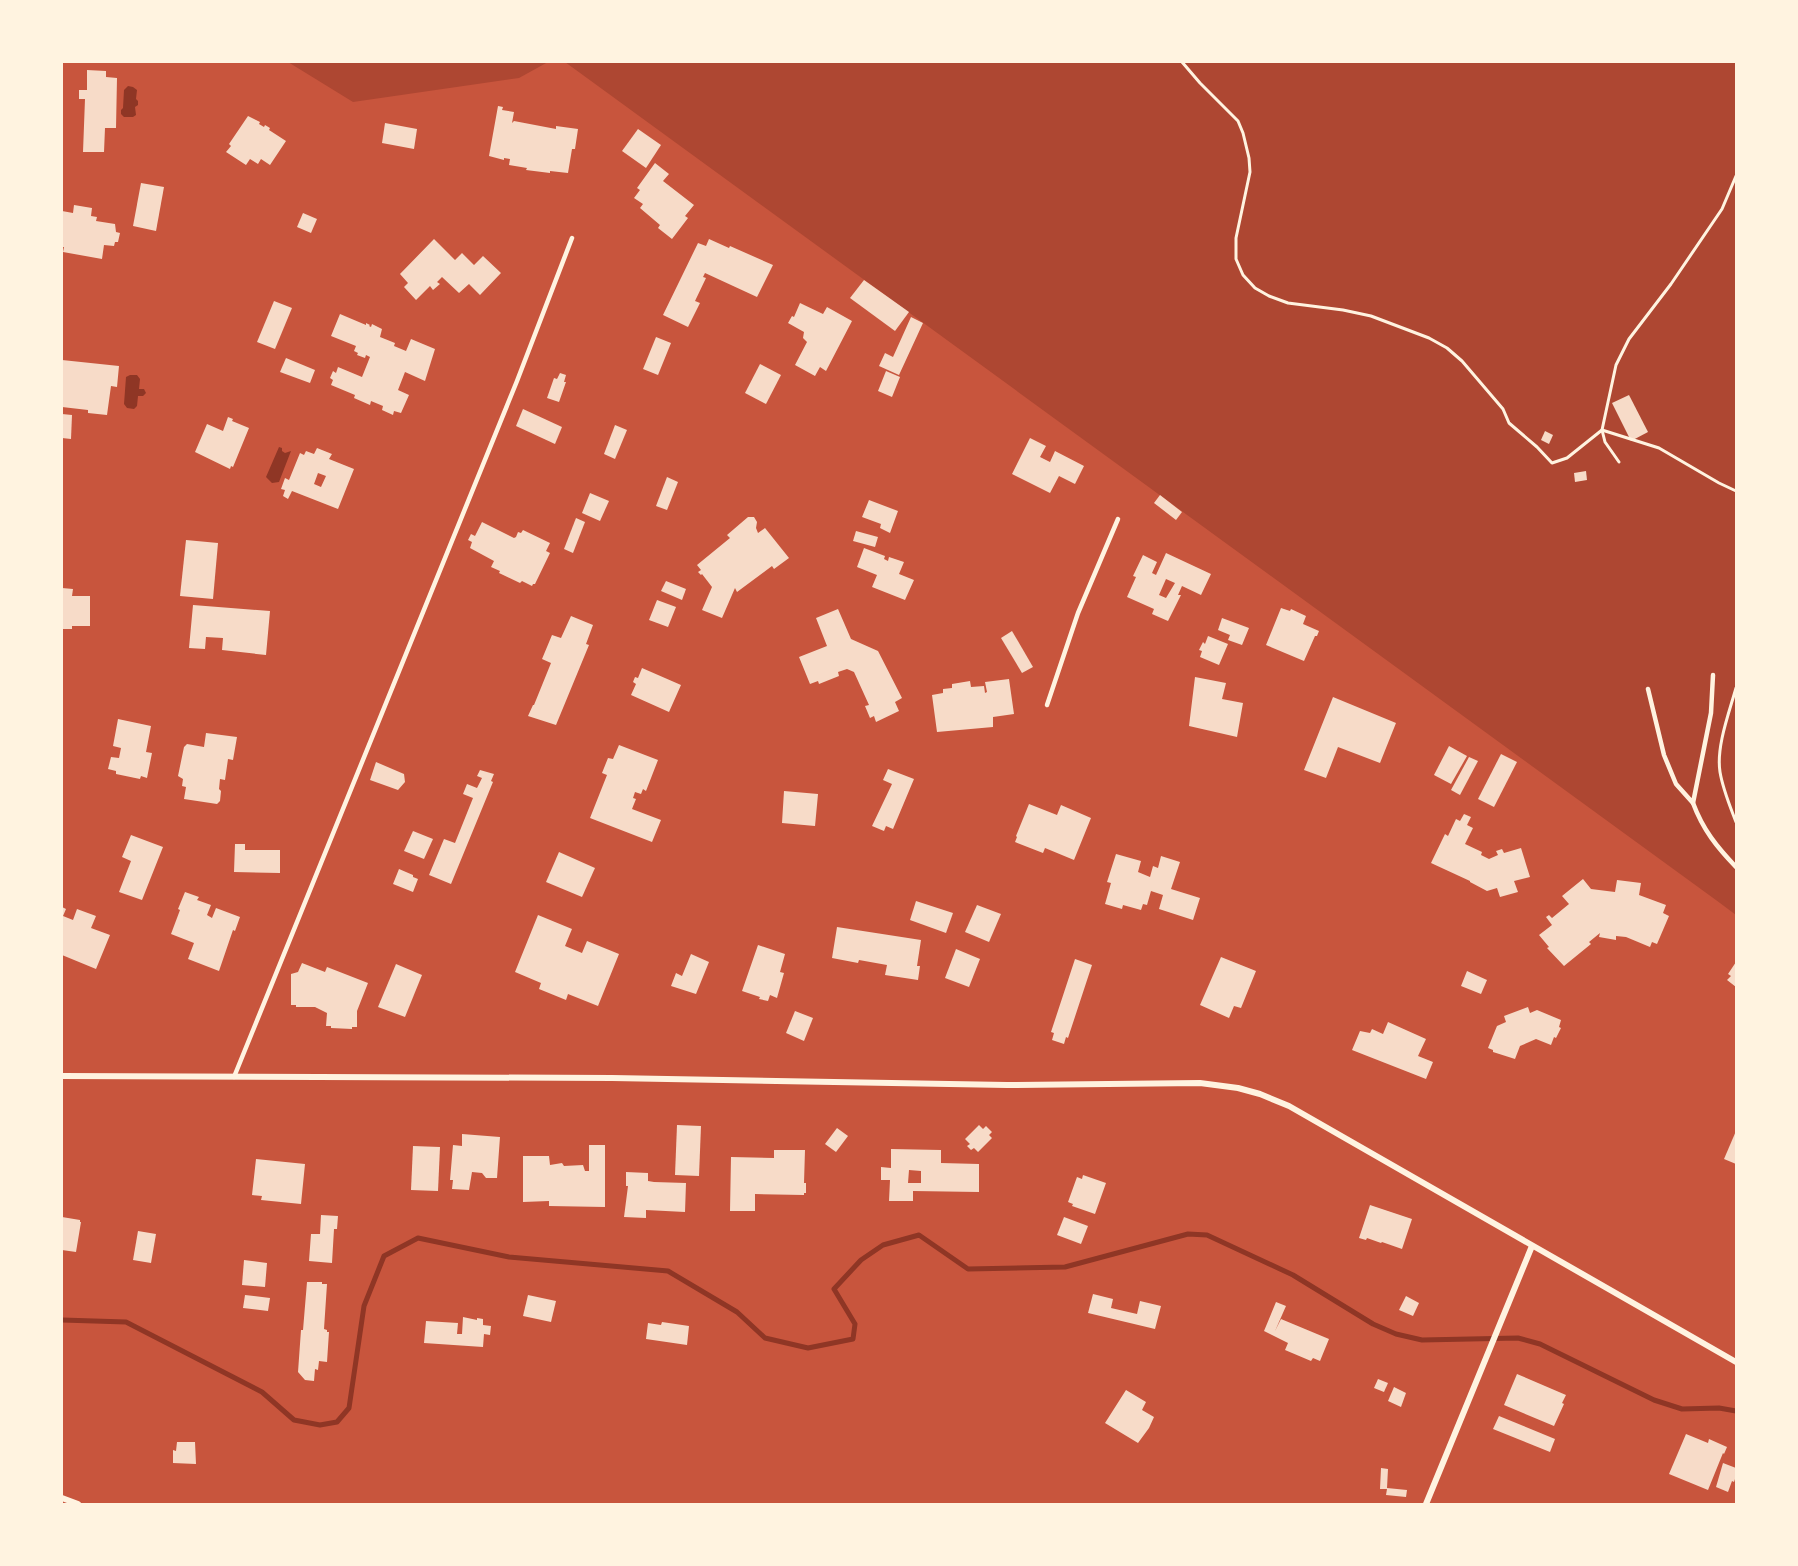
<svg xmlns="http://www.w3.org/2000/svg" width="1798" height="1566" viewBox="0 0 1798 1566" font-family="Bitter,serif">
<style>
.green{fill:#ae4732}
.water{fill:#8f3625}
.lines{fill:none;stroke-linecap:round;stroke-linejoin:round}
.stream{stroke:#8f3625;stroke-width:5}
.building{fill:#f7dbc8;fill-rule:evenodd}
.path{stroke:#fff3e0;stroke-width:3}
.service{stroke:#fff3e0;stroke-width:4.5}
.minor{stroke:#fff3e0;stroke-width:6}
</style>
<rect width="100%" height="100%" fill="#c8553d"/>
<!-- green -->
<g class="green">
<polygon points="288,62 548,62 519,78 353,102"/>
<polygon points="565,62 1736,62 1736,915 1720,903"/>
</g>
<!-- water -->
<g class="water">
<polygon points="128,86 133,87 137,90 136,99 138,101 138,105 135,107 136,115 133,117 124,117 121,114 121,110 123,108 124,90"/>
<polygon points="130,375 137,375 140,379 139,389 144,389 146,393 143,396 138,396 137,406 134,409 127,408 124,404 126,377"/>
<polygon points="279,447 282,448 282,451 285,453 291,451 279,482 272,483 266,477"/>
</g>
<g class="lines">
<!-- stream -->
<polyline class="stream" points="62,1320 126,1322 262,1392 294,1420 320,1425 337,1422 349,1408 364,1306 384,1256 418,1238 509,1257 668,1271 737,1312 765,1338 808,1348 853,1339 855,1324 834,1289 861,1260 883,1245 919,1235 968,1269 1065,1267 1188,1234 1207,1235 1293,1275 1373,1324 1396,1334 1422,1340 1518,1338 1540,1344 1654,1400 1682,1409 1719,1408 1736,1411"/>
</g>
<!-- building -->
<g class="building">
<polygon points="87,70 106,71 106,77 117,78 116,128 105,128 104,152 83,152 85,99 79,99 79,90 87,90"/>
<polygon points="498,106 503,107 502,110 514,112 512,123 514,121 556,129 556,126 578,129 575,149 572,149 568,173 550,171 550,173 526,170 527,168 509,165 510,159 504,158 504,160 489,156"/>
<polygon points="248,116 260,122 259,124 264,127 265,125 270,128 269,130 286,141 270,165 261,159 258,164 250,159 246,165 226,152 231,146 229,144"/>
<polygon points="385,123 417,129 414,149 382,143"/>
<polygon points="638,129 661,145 646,168 622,151"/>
<polygon points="655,163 669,174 663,181 694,205 685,216 688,218 672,239 658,228 660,225 640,208 643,204 634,198 640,190 637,188"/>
<polygon points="141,183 164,187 156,231 133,226"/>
<polygon points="74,205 92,208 91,216 97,217 96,221 115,224 116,232 120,233 118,242 115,242 114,246 104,245 102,259 63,252 64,247 62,247 62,211 73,213"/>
<polygon points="303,213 317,219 311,233 297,227"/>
<polygon points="434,239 455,260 462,253 474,265 483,256 501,273 480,295 469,284 459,293 442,277 437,282 440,284 433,290 430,286 416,300 404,287 408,283 400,274"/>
<polygon points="709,239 729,248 730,246 773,265 757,297 705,273 703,277 706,278 695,301 700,303 688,327 663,315 698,243 706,246"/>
<polygon points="864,280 909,312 895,331 850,298"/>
<polygon points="274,301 292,308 275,349 257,342"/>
<polygon points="800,303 823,314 827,307 852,321 826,371 820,367 815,376 795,365 807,342 803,338 804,332 788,323 792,316 794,317"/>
<polygon points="340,314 366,325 366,323 370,325 369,326 371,327 372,324 382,329 380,337 395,343 394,346 406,351 411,339 435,349 425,381 405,372 398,390 409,395 401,413 394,411 393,415 382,410 383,406 371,401 370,405 354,398 355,395 331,385 333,380 330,378 333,371 336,373 338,367 362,377 370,357 366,355 365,358 357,355 358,353 354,351 356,346 331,336"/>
<polygon points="911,317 923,323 899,375 879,366 885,353 893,357"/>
<polygon points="656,337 671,343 658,375 643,369"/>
<polygon points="286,358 315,370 310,383 280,372"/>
<polygon points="62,360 119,366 117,387 111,386 107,415 88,413 88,410 62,407"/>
<polygon points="760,364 781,375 766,404 745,393"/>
<polygon points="886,371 900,377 892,397 878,391"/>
<polygon points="560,373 566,375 564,382 566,382 559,402 547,398 554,378 557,379"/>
<polygon points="1629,395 1648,432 1631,441 1612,403"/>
<polygon points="523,409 562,427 555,444 516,426"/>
<polygon points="62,414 72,415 71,439 62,438"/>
<polygon points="228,417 233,419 232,421 249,428 233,467 231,466 230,469 195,452 207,424 223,431"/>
<polygon points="615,425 627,430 615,459 604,454"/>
<polygon points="1545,431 1553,435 1549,444 1541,440"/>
<polygon points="1030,438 1046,446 1040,457 1050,462 1055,451 1084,466 1075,484 1059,476 1050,493 1012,474"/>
<path d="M317,448L332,454L329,459L354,469L338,509L292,491L288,499L283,496L285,490L281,489L285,478L289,480L300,453L304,455L306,451L314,454ZM318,473L326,476L321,487L314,484Z"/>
<polygon points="1586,471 1587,480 1575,482 1574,473"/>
<polygon points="667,477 678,482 667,510 656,506"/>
<polygon points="590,493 609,501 600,521 582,513"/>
<polygon points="1160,495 1182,512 1176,520 1154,503"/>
<polygon points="869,500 898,511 890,533 880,528 881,524 862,517"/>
<polygon points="748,517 754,517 757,522 756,528 758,533 765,528 789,558 774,569 772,566 737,592 735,588 722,618 702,610 712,587 702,574 701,575 698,572 701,570 697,565 730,538 727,535"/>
<polygon points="576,518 585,522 573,553 564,549"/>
<polygon points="482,522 514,538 516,537 518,532 521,533 523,530 550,543 546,551 550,553 535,584 533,584 532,586 522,581 520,583 499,573 500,571 491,567 494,561 470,548 472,542 468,540 471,534 475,536"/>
<polygon points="856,531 878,537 875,547 853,541"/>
<polygon points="186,540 218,543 213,599 180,596"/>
<polygon points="864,548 885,556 884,559 888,561 889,557 904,562 899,574 914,580 905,600 872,587 877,575 857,567"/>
<path d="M1166,553L1211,574L1201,595L1182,586L1178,595H1181L1168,621L1152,614L1154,609L1127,597L1136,577L1133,576L1143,555L1157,562L1152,573L1156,575ZM1166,579L1175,583L1166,598L1159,595Z"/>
<polygon points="666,581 686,589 682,600 661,591"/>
<polygon points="62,588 73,589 72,596 90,596 90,626 72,626 72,629 62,629"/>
<polygon points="657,600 676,607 668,627 649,620"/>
<polygon points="193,605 270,611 266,655 222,650 223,638 206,637 205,649 189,648"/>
<polygon points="1281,608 1290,611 1291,609 1306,616 1303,624 1319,631 1317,636 1315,636 1304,661 1266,645"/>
<polygon points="838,609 851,639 878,651 902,698 895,702 899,711 876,722 874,716 870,718 865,706 869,705 854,672 847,669 838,672 839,676 819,684 818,681 810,684 799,657 827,646 816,618"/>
<polygon points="571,616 593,625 586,644 589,645 556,725 528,716 533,705 534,705 551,663 542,659 552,635 561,638"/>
<polygon points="1222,618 1249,628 1242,645 1228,640 1230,635 1218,630"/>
<polygon points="1012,631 1033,667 1022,673 1001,638"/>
<polygon points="1208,636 1228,644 1219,665 1200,657 1202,651 1199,650 1203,642 1205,644"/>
<polygon points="642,668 681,685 669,712 631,695 636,684 633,682 635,677 638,678"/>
<polygon points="1195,677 1226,683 1222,699 1243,703 1237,737 1189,726"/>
<polygon points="1009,679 1014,714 993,717 993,727 937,732 932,695 943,693 943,689 952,688 952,684 970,681 971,687 984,686 985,693 987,692 985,682"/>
<polygon points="1333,697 1396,723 1380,763 1338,747 1326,778 1304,770"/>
<polygon points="118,719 151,726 146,752 152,753 147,778 141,776 140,779 116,774 116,771 108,769 111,757 119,758 121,748 113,746"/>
<polygon points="206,733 237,737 233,760 228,759 225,780 220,779 219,789 221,791 220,801 217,804 184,799 186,787 182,786 183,779 178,776 184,747 187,744 204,747"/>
<polygon points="619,745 658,760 646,791 643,789 641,794 635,792 633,798 636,799 632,809 661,820 652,842 590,818 607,775 602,773 608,758 613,759"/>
<polygon points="1449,746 1467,756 1451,784 1434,775"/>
<polygon points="1501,754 1517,762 1494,807 1478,799"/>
<polygon points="1469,757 1478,761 1460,795 1451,790"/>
<polygon points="376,762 404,774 405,782 398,790 370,780"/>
<polygon points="888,769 914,779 893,829 886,826 884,831 872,826 892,784 883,780"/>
<polygon points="480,770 494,774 491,781 493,782 451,884 429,875 444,839 455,843 473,798 463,794 467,784 477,788 482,778 477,776"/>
<polygon points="784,791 818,794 815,826 782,823"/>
<polygon points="1029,804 1057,815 1061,805 1091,818 1074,860 1045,848 1043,853 1015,842 1017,837 1016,836"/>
<polygon points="1464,814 1471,817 1467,825 1473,828 1465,844 1482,852 1481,855 1489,859 1498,855 1496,851 1502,849 1504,853 1521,848 1530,877 1514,881 1518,892 1500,897 1497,888 1487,891 1470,882 1470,881 1431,863 1445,834 1448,836 1456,819 1460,821"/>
<polygon points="413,831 433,839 424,859 404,851"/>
<polygon points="131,835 163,847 142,900 119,892 131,861 122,857"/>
<polygon points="235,844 245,844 245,850 280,850 280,873 234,872"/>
<polygon points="559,852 595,868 582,897 546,882"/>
<polygon points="1116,854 1141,861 1138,872 1150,877 1153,866 1158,868 1161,856 1180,862 1171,889 1200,898 1193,920 1159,909 1163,895 1151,891 1147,905 1143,904 1141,910 1123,905 1122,909 1105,904 1111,883 1107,882"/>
<polygon points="399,869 413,875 413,877 418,879 413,892 393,884"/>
<polygon points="1583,879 1591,889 1615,892 1617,880 1641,883 1639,895 1666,905 1663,913 1669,916 1657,944 1652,942 1650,947 1626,937 1616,936 1616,940 1599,937 1600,933 1589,942 1591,944 1564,966 1547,948 1549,947 1539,935 1552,925 1546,917 1549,915 1552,918 1569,904 1562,896"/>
<polygon points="185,892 199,897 197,900 211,905 207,915 212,918 216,908 240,917 235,931 233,930 219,971 188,959 194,943 171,934 180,910 178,909"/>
<polygon points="916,901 953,913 946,933 910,920"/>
<polygon points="977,905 1001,914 989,942 965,932"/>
<polygon points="62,907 66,909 63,916 73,920 77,909 96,916 91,928 110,935 96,969 62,955"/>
<polygon points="538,915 572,929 565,946 582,953 587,941 619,954 598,1006 568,994 566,1000 539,989 541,983 515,972"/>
<polygon points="837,927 921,940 917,966 920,966 918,980 885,975 887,965 859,960 858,963 832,958"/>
<polygon points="758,945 785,954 780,972 784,973 777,998 770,995 768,1001 759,999 760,997 742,991"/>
<polygon points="956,949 980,959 969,987 945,978"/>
<polygon points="691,954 709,962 696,994 671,986 676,973 682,976"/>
<polygon points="1221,957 1256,971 1241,1008 1234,1006 1229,1018 1200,1005"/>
<polygon points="1075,959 1092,965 1068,1038 1066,1037 1064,1044 1052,1040 1054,1033 1051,1032"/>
<polygon points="1736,962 1736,987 1727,980 1731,976 1728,974"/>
<polygon points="302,963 325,972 327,967 368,983 357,1011 357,1027 352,1027 352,1029 331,1028 331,1026 326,1026 327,1013 315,1007 296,1007 296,1005 291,1005 291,974 298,972"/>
<polygon points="396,964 422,975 405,1017 378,1007"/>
<polygon points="1467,971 1487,980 1481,994 1461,986"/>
<polygon points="1528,1007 1530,1013 1537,1010 1561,1020 1559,1027 1561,1028 1556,1038 1554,1037 1551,1045 1536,1039 1520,1046 1515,1059 1493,1052 1493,1050 1488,1048 1497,1026 1506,1022 1504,1016"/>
<polygon points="795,1011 813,1018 804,1041 786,1033"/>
<polygon points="1388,1022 1426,1039 1418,1056 1433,1062 1426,1079 1352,1050 1360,1031 1370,1033 1372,1029 1383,1034"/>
<polygon points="677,1125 701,1126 699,1176 675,1175"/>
<polygon points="979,1125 983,1129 986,1126 992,1132 989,1135 992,1138 978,1152 974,1148 971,1150 967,1146 970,1144 965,1139"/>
<polygon points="837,1128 848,1136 836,1152 825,1144"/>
<polygon points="1736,1131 1736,1164 1724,1159"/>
<polygon points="462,1134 500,1137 497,1178 486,1178 482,1173 472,1172 469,1190 452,1189 453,1180 450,1180 453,1145 462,1146"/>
<polygon points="589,1145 605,1145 605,1207 549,1206 549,1201 523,1202 523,1156 549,1156 550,1165 562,1163 564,1166 583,1165 585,1171 589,1171"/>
<polygon points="413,1146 440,1147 438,1191 411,1190"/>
<path d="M891,1149L941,1150V1163L979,1164V1192L913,1191V1201H889L890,1180H881V1167L891,1168ZM909,1170L921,1171V1183H908Z"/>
<polygon points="774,1150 805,1150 804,1183 806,1183 806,1193 804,1193 804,1195 755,1194 755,1211 730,1211 731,1157 774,1158"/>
<polygon points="256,1159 305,1164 301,1204 261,1200 262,1196 252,1195"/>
<polygon points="626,1172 648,1173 648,1181 654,1182 686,1183 685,1212 646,1210 646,1218 624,1217 628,1186 626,1186"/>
<polygon points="1083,1175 1106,1183 1095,1214 1072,1206 1073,1204 1068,1202 1077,1177 1082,1179"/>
<polygon points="1370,1205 1412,1219 1402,1249 1382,1242 1381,1243 1367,1238 1366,1240 1359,1238"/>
<polygon points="321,1215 338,1216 337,1229 334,1229 332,1263 309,1261 311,1234 320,1234"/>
<polygon points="62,1217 80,1220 80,1222 81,1222 76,1252 62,1250"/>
<polygon points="1064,1217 1088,1226 1081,1244 1057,1235"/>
<polygon points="138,1231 156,1234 151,1263 133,1260"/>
<polygon points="244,1260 267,1263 265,1287 242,1285"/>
<polygon points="307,1282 322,1282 322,1284 327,1284 324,1329 327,1330 327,1332 329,1332 327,1362 319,1361 318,1370 315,1369 314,1381 305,1380 298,1372 301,1330 303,1330"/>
<polygon points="1093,1294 1113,1299 1111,1308 1137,1314 1140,1301 1161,1306 1155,1329 1088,1313"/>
<polygon points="245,1295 270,1298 268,1311 243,1308"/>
<polygon points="528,1295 556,1301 551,1322 523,1316"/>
<polygon points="1406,1296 1419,1303 1413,1316 1399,1310"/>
<polygon points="1276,1302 1286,1306 1275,1331 1281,1319 1329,1339 1320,1361 1313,1358 1311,1361 1285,1350 1288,1343 1264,1331"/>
<polygon points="463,1317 477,1320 477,1318 483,1319 483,1325 491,1326 490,1335 484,1334 483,1347 424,1343 426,1321 458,1323 457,1334 462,1334"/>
<polygon points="662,1322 689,1326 687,1345 646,1339 648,1323 661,1325"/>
<polygon points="1517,1374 1566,1395 1562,1403 1564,1404 1554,1426 1504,1405"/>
<polygon points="1378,1379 1388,1383 1384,1392 1374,1388"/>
<polygon points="1394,1387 1406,1393 1401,1407 1388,1401"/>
<polygon points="1126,1390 1146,1402 1142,1410 1154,1417 1149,1428 1138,1443 1105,1423"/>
<polygon points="1499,1416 1555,1439 1550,1452 1493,1429"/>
<polygon points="1686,1434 1708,1443 1709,1439 1727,1447 1724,1454 1723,1453 1708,1490 1669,1474"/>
<polygon points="177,1442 195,1442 196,1464 173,1463 173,1450 176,1451"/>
<polygon points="1723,1463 1736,1468 1736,1476 1734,1482 1732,1481 1728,1492 1716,1487"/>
<polygon points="1381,1468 1388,1469 1387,1488 1407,1490 1406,1497 1386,1495 1387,1489 1380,1489"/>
</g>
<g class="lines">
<!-- path -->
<g class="path">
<polyline points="1182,62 1200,83 1238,121 1243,133 1249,158 1250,172 1236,238 1236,259 1243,275 1255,288 1269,296 1288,303 1343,310 1371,316 1429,338 1447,348 1462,361 1503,409 1509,423 1537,447 1552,463 1567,458 1602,430 1659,448 1719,483 1736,491"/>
<polyline points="1619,462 1605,442 1602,430 1616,365 1629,339 1671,284 1722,209 1736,176"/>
<path d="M1736,688C1729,713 1716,747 1720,772C1723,790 1730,806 1736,822"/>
</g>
<!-- service -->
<g class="service">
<polyline points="1648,689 1664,755 1676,784 1693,803 1711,713 1713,675"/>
<polyline points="1047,705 1078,613 1118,519"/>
<path d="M1693,803C1703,830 1717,847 1736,867"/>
<polyline points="234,1077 517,381 572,238"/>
</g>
<!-- minor -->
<g class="minor">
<polyline points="62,1076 612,1078 1007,1085 1200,1083 1238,1088 1260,1094 1289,1106 1736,1362"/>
<polyline points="62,1498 78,1504"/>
<polyline points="1426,1504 1532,1246"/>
</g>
</g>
<!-- border -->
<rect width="1798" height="1566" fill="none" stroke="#fff3e0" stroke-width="126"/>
</svg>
